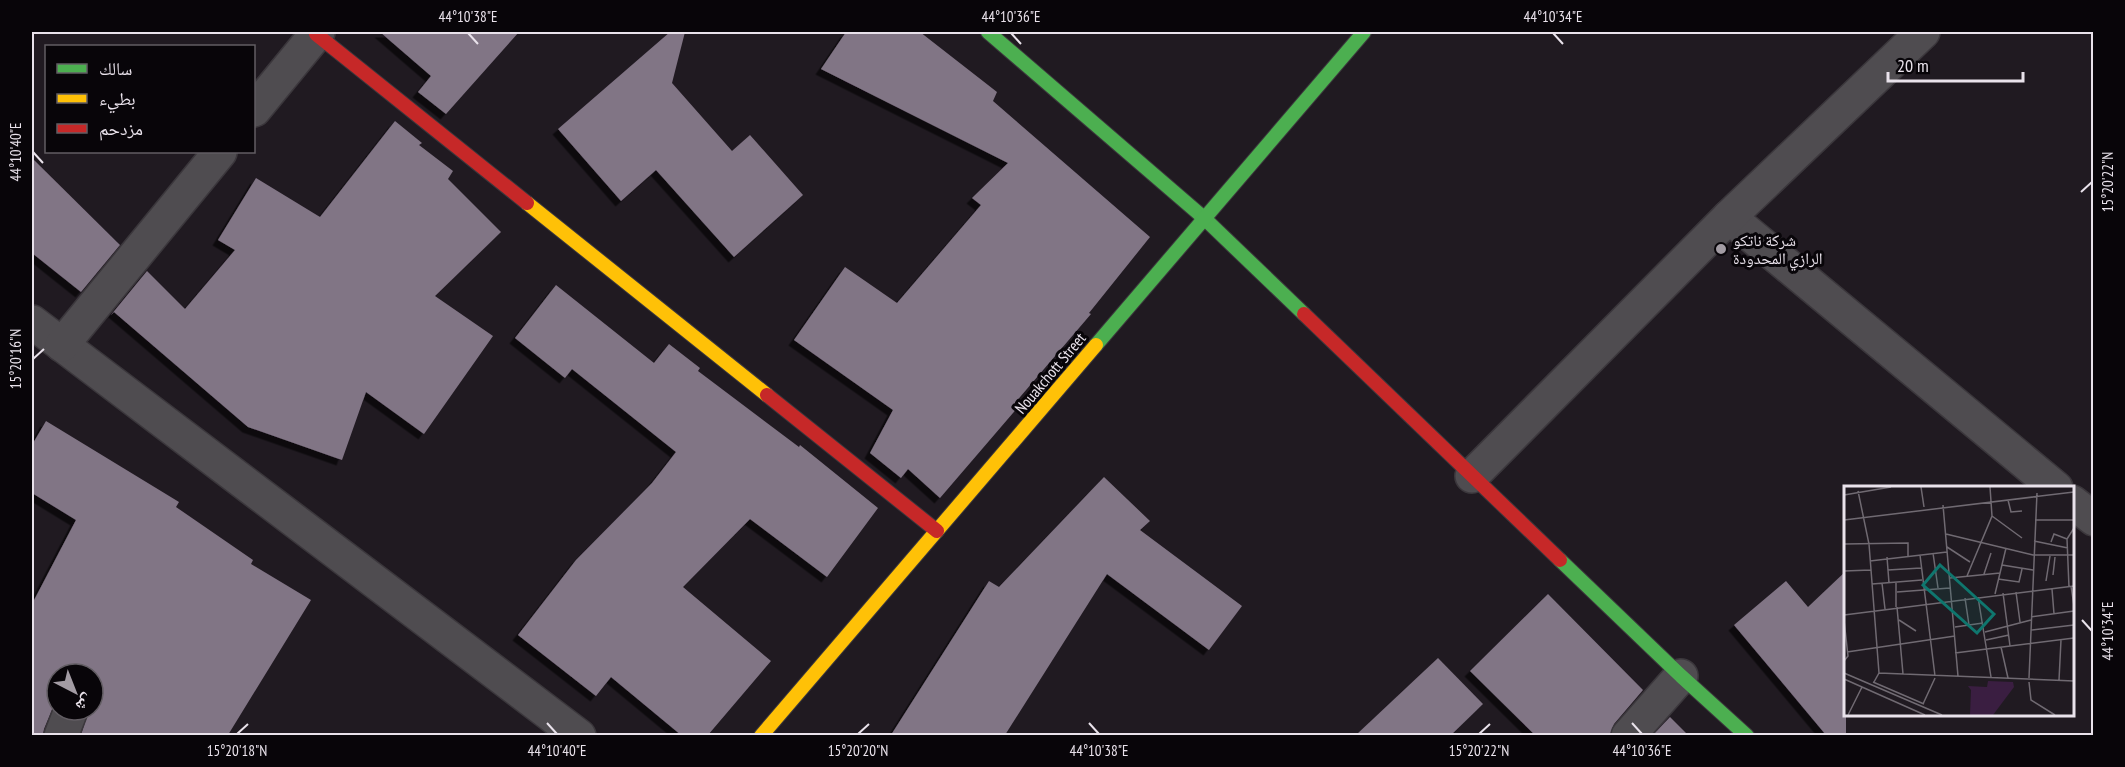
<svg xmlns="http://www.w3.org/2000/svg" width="2125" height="767" viewBox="0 0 2125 767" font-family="'PT Sans Narrow','Noto Naskh Arabic',sans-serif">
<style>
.building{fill:#817485;filter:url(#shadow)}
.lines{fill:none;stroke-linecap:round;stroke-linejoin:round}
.street-casing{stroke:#3b373c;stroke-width:36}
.fast-casing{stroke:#3b373c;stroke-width:16}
.slow-casing{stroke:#3b373c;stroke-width:16}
.jam-casing{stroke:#3b373c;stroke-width:16}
.street{stroke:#4f4c50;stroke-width:33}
.fast{stroke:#4caf50;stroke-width:14}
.slow{stroke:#ffc107;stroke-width:14}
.jam{stroke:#c62828;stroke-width:14}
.ticks{fill:none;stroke:#e9e2eb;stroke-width:2}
.poi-dot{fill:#a39ca4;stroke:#080509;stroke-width:2}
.labels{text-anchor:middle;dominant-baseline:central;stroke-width:6;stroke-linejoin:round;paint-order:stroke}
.poi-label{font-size:16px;fill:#e9e2eb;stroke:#080509;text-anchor:start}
.street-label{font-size:16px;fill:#e9e2eb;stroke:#080509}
.inset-road{fill:none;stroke:#706a72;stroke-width:1.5}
.view{fill:#0f766e;fill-opacity:0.15;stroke:#0f766e;stroke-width:3}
.inset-edge{fill:none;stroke:#e9e2eb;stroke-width:3}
.neatline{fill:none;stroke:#e9e2eb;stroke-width:2}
.ticks-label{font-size:15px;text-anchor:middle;fill:#e9e2eb}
</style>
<defs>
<filter id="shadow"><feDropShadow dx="-5.5" dy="5.5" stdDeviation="0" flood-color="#0009"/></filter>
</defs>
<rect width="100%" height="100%" fill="#201a21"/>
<!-- building -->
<g class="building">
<polygon points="380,32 519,32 446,114 418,92 431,76"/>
<polygon points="670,32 685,32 672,83 732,151 750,135 803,195 734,257 656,170 621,201 558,129"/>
<polygon points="846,32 920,32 997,92 993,101 1150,237 1089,313 1091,314 1015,403 1019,406 940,498 908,469 901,478 870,453 893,410 794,340 845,267 897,303 981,205 972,198 1008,163 821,69"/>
<polygon points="395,121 422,143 419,145 453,171 448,179 501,232 435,296 493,336 424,434 366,392 342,460 248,427 114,312 111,315 147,271 185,309 235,250 218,240 256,178 320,217"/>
<polygon points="32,158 120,245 81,292 32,253"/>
<polygon points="556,285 654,363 669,344 700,368 698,371 799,447 800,445 878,508 827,577 750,519 683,587 771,661 708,735 681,735 611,677 596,696 518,635 576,560 652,483 676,452 572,369 565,378 515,338"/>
<polygon points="46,421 179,502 176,507 253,560 251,564 311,600 228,735 81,735 89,710 93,710 93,674 57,674 57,698 44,729 43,735 32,735 32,604 76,520 32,493 32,445"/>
<polygon points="1104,477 1150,521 1140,530 1242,606 1209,650 1107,574 1005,735 891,735 989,581 999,587"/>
<polygon points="1846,571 1846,735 1826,735 1734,625 1786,581 1808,607"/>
<polygon points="1548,594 1643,690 1614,724 1610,735 1535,735 1470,671"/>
<polygon points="1438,658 1483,704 1451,735 1356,735"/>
<polygon points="1670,717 1688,735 1653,735"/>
</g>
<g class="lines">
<!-- street casing -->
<g class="street-casing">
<g id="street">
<polyline points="254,110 318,32"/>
<polyline points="1729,217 2056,488"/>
<polyline points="32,322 579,736"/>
<polyline points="62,345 220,152"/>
<polyline points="1472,476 1729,217 1923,32"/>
<polyline points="2072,502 2094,519"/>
<polyline points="61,736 71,710"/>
<polyline points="1628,736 1681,676"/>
</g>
</g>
<!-- fast casing -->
<g class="fast-casing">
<g id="fast">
<polyline points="988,32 1204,218 1304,314"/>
<polyline points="1096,345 1364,32"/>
<polyline points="1560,560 1681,676 1747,736"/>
</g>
</g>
<!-- slow casing -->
<g class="slow-casing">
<g id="slow">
<polyline points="527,203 767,395"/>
<polyline points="761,736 1096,345"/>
</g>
</g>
<!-- jam casing -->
<g class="jam-casing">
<g id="jam">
<polyline points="316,34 527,203"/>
<polyline points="1304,314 1560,560"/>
<polyline points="767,395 937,531"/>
</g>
</g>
<!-- street -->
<use href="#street" class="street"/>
<!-- fast -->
<use href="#fast" class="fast"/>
<!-- slow -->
<use href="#slow" class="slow"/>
<!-- jam -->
<use href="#jam" class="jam"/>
</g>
<!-- ticks -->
<path class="ticks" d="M468,33L478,44M1011,33L1021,44M1553,33L1563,44M33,152L43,163M2081,192L2092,182M33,359L44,349M2082,620L2092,631M547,723L557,734M1089,723L1099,734M1632,723L1642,734M237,734L248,724M858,734L869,724M1479,734L1490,724"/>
<!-- markers -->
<circle class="poi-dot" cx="1721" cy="249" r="6"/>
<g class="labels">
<!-- poi labels -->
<g class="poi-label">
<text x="1733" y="240">شركة ناتكو<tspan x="1733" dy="18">الرازي المحدودة</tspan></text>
</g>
<!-- street labels -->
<g class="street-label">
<text transform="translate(1050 373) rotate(-50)">Nouakchott Street</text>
</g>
</g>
<!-- overview -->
<g transform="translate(1844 486)">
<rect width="230" height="230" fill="#201a21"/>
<path d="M144,195L169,196L170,201L149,229H126L127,204L124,200L143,201Z" fill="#3a1e41"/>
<path class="inset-road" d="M77,1L80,21M14,5L25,58L35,187M0,9L47,1M164,14L167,26L178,25M99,19L114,190M148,30L178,52M0,34L230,6M191,34H230M102,48L189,69H230M190,55L224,62M207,56L210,48L223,53M0,58L64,57V70M103,61L126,76M89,67L94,102M76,69L91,190M43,71L45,97M26,75L103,66M158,79L189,84M44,84L77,82M0,85L27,84M140,88L147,67M209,89L211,71M123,90L148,30L146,1M106,92L156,87M154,93L175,96L178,83M202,95L206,70M38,97L41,123M28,98L78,94M227,100L230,120M225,101L223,53L230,42M208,103L210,128M53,106L106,102M172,106L176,136M159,107L166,160M151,108L162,62M134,111L147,191M121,112L125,139M52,121V96M53,121L59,188M0,129L230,100M187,131L230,125M0,134L4,170L0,175M55,134L72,145M111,141L139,137M187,144L230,139M141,146L187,134M142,154L165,149M157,161L164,192M3,166L111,150M111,167L230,152M0,187L98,229M185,192L193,7M0,193L81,229M215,194L217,154M29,196L80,218M30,196L35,187L230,195M185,196L187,214L211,229M79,218L91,192M4,229L18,201"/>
<path class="view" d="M96,79L150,128L133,147L79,99Z"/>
<rect width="230" height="230" class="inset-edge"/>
</g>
<!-- border -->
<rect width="2125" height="767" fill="none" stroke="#080509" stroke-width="66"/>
<!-- legend -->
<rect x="45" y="45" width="210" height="108" fill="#080509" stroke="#625d63" stroke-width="1.5"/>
<rect x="57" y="64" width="30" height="9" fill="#4caf50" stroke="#625d63" stroke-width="1.5"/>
<text x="99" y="75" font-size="18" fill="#e9e2eb">سالك</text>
<rect x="57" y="94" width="30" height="9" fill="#ffc107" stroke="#625d63" stroke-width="1.5"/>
<text x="99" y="105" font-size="18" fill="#e9e2eb">بطيء</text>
<rect x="57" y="124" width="30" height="9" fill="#c62828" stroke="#625d63" stroke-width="1.5"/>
<text x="99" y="135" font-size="18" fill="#e9e2eb">مزدحم</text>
<!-- north arrow -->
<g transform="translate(75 692) rotate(138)"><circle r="28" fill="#080509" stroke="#625d63" stroke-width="1.5"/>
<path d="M0-4.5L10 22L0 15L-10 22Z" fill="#a39ca4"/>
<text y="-9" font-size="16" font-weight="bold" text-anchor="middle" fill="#e9e2eb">ش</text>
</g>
<!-- scale -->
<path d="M1888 72v9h135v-9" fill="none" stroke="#e9e2eb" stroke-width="3"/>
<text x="1897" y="72" font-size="18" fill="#e9e2eb" stroke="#080509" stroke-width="4.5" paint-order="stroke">20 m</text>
<rect x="33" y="33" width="2059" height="701" class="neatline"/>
<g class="ticks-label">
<text x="468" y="22">44°10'38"E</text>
<text x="1011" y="22">44°10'36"E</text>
<text x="1553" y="22">44°10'34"E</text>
<text transform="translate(16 152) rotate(-90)" y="5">44°10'40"E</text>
<text transform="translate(2108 182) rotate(-90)" y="5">15°20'22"N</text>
<text transform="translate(16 359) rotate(-90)" y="5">15°20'16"N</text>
<text transform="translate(2108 631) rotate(-90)" y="5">44°10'34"E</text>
<text x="237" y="756">15°20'18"N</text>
<text x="557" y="756">44°10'40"E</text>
<text x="858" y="756">15°20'20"N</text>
<text x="1099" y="756">44°10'38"E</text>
<text x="1479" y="756">15°20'22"N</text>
<text x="1642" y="756">44°10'36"E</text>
</g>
</svg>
